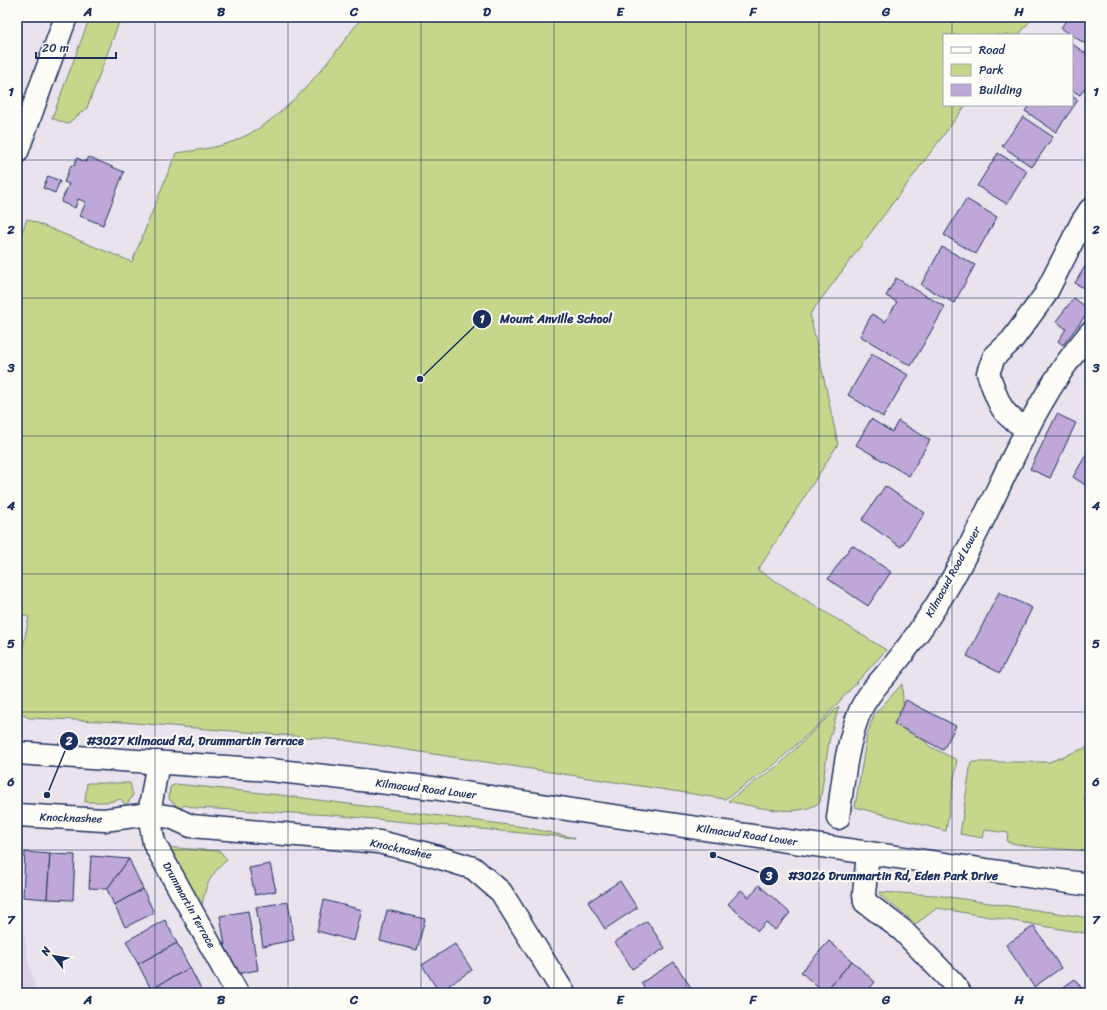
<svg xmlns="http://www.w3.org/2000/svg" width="1107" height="1010" viewBox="0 0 1107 1010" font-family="Sriracha,sans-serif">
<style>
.built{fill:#ddd1e6}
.green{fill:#c6d78c;stroke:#708375}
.building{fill:#bfa8d7;stroke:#1b2f5e}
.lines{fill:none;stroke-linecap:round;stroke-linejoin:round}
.street-casing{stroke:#1b2f5e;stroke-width:25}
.secondary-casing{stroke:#1b2f5e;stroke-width:25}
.street{stroke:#fdfcf7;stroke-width:22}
.secondary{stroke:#fdfcf7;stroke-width:22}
.grid{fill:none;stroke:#1b2f5e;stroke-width:1;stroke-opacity:0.55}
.labels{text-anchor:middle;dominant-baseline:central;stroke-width:4;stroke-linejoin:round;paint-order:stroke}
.street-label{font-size:11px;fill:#1b2f5e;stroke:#fdfcf7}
.leader{fill:none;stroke:#1b2f5e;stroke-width:1.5}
.callout-dot{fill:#1b2f5e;stroke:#fdfcf7;stroke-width:1.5}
.mark-label{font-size:12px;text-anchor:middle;font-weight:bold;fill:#fff}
.callout-label{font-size:12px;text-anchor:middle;font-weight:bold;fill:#1b2f5e;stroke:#fdfcf7;stroke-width:4;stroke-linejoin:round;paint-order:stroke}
.neatline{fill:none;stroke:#1b2f5e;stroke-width:1.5}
.grid-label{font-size:13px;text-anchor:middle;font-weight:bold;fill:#1b2f5e}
</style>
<rect width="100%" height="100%" fill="#eae3ed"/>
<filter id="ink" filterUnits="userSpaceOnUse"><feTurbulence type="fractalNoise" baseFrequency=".025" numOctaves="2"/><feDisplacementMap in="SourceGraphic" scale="8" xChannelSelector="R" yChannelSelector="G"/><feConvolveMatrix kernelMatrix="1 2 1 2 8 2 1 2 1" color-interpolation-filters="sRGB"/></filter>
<g filter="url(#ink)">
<!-- built -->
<polygon class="built" points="17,874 27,954 36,993 17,993"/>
<!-- green -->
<g class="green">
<polygon points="90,17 121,17 87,108 67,124 52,118"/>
<path d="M362,17H1033L1019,35H944V105H966L810,314L838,444L758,570L886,650L819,724L774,765L725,799L343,740L122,722L29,718L17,712V677L29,617L17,613V245L27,219L132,262L176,153C198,150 219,148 239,139C289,117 330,60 362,17Z"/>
<polygon points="902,684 904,716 929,746 957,760 946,831 855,807 867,735 874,715"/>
<path d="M839,706L829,741L820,802C799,819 752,806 728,801L779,765Z"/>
<polygon points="1090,746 1090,793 1084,799 1090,818 1090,851 1032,847 1007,842 1008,833 985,830 983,838 960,834 971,762 1049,762"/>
<polygon points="87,783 130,783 133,795 126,806 121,799 108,802 85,802"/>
<polygon points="176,784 280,795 524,827 575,838 332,815 196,808 184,805 180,809 169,799 170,787"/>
<path d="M163,847L220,851L227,860C211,873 205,886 202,905L190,893Z"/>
<polygon points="880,892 936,895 1090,918 1090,934 937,908 916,924 880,895"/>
</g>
<!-- building -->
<g class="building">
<polygon points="1068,17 1090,17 1090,47 1061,28"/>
<polygon points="1072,44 1090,56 1090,80 1080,95 1072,90"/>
<polygon points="1072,96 1078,100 1056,132 1025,111 1029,105 1072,105"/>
<polygon points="1023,117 1053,137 1032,167 1002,146"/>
<polygon points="998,153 1027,171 1007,204 977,186"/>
<polygon points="89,157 124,172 103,225 80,216 86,202 78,199 75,208 61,202 69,184 64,182 71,165 74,166 77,158 86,162"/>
<polygon points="48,176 60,181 55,193 43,188"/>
<polygon points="966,199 997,217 976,254 944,235"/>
<polygon points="942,247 975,265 954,303 921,285"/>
<polygon points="1090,258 1090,292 1075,283"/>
<polygon points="896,278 945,307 911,366 860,336 872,314 885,322 897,302 886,296"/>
<polygon points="1074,298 1090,310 1063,345 1058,341 1066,329 1056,321"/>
<polygon points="872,354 908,375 883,417 848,395"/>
<polygon points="1057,414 1076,423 1050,478 1030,469"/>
<polygon points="871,419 892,432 898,421 930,440 909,476 856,445"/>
<polygon points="1090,448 1090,488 1073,477"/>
<polygon points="885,486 925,513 901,547 862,520"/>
<polygon points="852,545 891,572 868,606 828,579"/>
<polygon points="999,592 1032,608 1000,673 967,656"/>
<polygon points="906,700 956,726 943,750 894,724"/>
<polygon points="25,852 50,854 47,899 23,897"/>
<polygon points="50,854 75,855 73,900 47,899"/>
<polygon points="91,856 129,859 107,889 89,888"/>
<polygon points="129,859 143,889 114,905 107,889"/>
<polygon points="270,864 276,891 255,895 249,868"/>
<polygon points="620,881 637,908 605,929 588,902"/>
<polygon points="759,885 790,913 775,930 766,922 758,931 728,904 741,890 749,897"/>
<polygon points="143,889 154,913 125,927 114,905"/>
<polygon points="324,900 362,910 354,941 317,931"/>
<polygon points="288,902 294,940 263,946 256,907"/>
<polygon points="387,910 425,919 417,950 380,941"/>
<polygon points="248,911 258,970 230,975 220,916"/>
<polygon points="165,920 177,943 138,964 126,941"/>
<polygon points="647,921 665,948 632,969 615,942"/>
<polygon points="1034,926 1061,968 1034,987 1006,945"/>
<polygon points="829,941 852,961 824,993 801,972"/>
<polygon points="177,943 190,968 151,989 138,964"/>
<polygon points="455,944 472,970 439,992 422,965"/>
<polygon points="852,961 875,982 866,993 824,993"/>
<polygon points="674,962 692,989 685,993 648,993 641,983"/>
<polygon points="190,968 202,991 198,993 153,993 151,989"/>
<polygon points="1075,979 1085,993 1055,993"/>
</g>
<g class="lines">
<!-- street casing -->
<g class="street-casing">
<g id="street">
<path d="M1028,428C999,416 998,400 988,373L994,357L1012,340L1045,295L1082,222L1090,210"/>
<polyline points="158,762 149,814 154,843 237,993"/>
<polyline points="17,815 104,820 149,814 171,817 191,826 379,842 431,855 473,868 501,892 564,993"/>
<path d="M838,818C843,782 846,745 860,711C869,690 888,674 901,656C918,634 933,611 947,588C997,504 1026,407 1090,333"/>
<polyline points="868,853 864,894 865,902 902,930 954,984 960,993"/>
</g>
</g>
<!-- secondary casing -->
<g class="secondary-casing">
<g id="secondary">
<polyline points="17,152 66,17"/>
<polyline points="17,753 270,770 433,788 573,810 1090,885"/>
</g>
</g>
<!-- street -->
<use href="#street" class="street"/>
<!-- secondary -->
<use href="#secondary" class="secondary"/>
</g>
</g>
<!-- grid -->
<path class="grid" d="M155,17V993M288,17V993M421,17V993M554,17V993M686,17V993M819,17V993M952,17V35M952,105V993M17,160H1090M17,298H1090M17,436H1090M17,574H1090M17,712H1090M17,850H1090"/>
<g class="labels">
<!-- street labels -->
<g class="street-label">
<text transform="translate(953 572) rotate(-61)">Kilmacud Road Lower</text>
<text transform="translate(426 789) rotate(7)">Kilmacud Road Lower</text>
<text transform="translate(71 818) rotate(2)">Knocknashee</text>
<text transform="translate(747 835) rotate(8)">Kilmacud Road Lower</text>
<text transform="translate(401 849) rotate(12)">Knocknashee</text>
<text transform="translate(189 905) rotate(61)">Drummartin Terrace</text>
</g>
</g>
<!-- callouts -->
<path class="leader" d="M420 379L482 319M47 795L69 741M713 855L769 876"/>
<g class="callout-dot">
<circle cx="420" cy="379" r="4"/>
<circle cx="47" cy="795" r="4"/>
<circle cx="713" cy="855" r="4"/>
<circle cx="482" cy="319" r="10"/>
<circle cx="69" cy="741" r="10"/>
<circle cx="769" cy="876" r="10"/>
</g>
<g class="mark-label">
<text x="482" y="323">1</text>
<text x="69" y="745">2</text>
<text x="769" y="880">3</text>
</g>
<g class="callout-label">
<text x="556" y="323">Mount Anville School</text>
<text x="195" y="745">#3027 Kilmacud Rd, Drummartin Terrace</text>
<text x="893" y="880">#3026 Drummartin Rd, Eden Park Drive</text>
</g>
<!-- margin -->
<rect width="1107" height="1010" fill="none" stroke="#fdfcf7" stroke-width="44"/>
<!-- legend -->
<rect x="943" y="34" width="130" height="72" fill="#fdfcf7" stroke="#a3aaba"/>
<rect x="951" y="47" width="20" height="6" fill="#fdfcf7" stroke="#a3aaba"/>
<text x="979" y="54" font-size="12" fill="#1b2f5e">Road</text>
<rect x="951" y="64" width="20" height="12" fill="#c6d78c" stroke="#a3aaba"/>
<text x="979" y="74" font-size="12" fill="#1b2f5e">Park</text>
<rect x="951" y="84" width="20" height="12" fill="#bfa8d7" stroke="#a3aaba"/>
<text x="979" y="94" font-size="12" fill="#1b2f5e">Building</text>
<!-- north arrow -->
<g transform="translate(54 956) rotate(301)" stroke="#fdfcf7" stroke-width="3" paint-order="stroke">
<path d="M0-3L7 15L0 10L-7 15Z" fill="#1b2f5e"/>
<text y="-6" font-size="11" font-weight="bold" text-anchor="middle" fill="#1b2f5e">N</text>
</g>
<!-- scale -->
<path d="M36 52v6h80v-6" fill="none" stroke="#1b2f5e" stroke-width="2"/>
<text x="42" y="52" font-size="12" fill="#1b2f5e" stroke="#fdfcf7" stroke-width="3" paint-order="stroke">20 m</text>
<rect x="22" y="22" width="1063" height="966" class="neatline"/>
<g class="grid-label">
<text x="88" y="16">A</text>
<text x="221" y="16">B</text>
<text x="354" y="16">C</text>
<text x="487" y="16">D</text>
<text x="620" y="16">E</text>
<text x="753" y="16">F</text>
<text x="886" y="16">G</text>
<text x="1019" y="16">H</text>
<text x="11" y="96">1</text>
<text x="1096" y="96">1</text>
<text x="11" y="234">2</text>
<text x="1096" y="234">2</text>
<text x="11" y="372">3</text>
<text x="1096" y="372">3</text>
<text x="11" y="510">4</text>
<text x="1096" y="510">4</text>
<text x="11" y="648">5</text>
<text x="1096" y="648">5</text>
<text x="11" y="786">6</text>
<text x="1096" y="786">6</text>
<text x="11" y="924">7</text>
<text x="1096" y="924">7</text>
<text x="88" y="1004">A</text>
<text x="221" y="1004">B</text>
<text x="354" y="1004">C</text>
<text x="487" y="1004">D</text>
<text x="620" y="1004">E</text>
<text x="753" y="1004">F</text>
<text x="886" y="1004">G</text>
<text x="1019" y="1004">H</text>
</g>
</svg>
